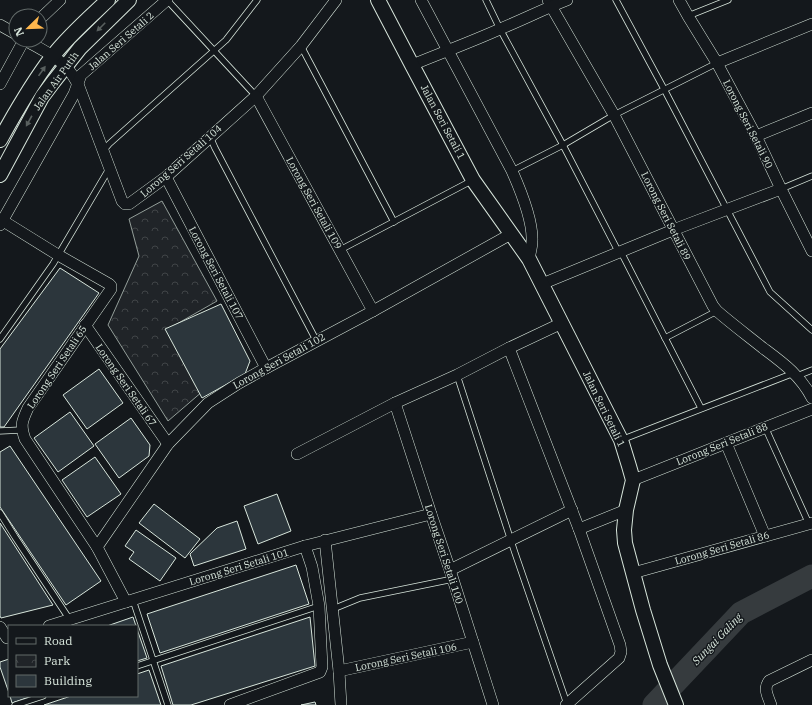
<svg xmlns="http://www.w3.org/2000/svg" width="812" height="705" viewBox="0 0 812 705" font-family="'IBM Plex Serif',serif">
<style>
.park{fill:url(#park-crowns);stroke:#939e99}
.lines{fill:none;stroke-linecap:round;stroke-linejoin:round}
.river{stroke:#363b3e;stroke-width:23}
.building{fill:#2c363c;stroke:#d8e6dc}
.service-casing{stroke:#d8e6dc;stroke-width:7}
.minor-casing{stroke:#d8e6dc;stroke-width:12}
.tertiary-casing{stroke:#d8e6dc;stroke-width:16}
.service{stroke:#14181c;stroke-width:5.5}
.minor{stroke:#14181c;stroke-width:11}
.tertiary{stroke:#14181c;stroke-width:14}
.oneway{fill:#59605f}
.labels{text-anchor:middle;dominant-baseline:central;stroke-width:3;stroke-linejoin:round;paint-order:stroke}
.street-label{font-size:10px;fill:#d8e6dc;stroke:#14181c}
.water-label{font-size:11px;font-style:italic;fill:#d8e6dc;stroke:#14181c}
</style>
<defs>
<pattern id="park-crowns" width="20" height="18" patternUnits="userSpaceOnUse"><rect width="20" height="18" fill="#202428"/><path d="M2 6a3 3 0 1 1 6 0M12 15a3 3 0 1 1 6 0" fill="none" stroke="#404447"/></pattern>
</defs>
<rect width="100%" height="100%" fill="#14181c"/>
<!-- park -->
<polygon class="park" points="162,201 217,301 168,329 203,391 168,421 108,325 139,256 129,219"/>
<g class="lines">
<!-- river -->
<polyline class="river" points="654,705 741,613 812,576"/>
</g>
<!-- building -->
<g class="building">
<polygon points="60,268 99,293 4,427 0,427 0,349"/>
<polygon points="221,304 250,361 245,374 202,398 165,329"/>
<polygon points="99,369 123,403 87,429 63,395"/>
<polygon points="70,412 94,446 58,472 34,438"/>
<polygon points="131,418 150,445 149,456 119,478 95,444"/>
<polygon points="10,446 101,581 66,605 0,507 0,452"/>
<polygon points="95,457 121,494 87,517 62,480"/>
<polygon points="277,494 291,531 258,544 244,506"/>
<polygon points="154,504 200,539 185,558 139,523"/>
<polygon points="237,521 246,549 194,566 190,554 217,528"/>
<polygon points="0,523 53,605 1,618 0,616"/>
<polygon points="136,530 176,558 160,581 129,559 134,552 125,546"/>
<polygon points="296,565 309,604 160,653 147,614"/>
<polygon points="133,617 136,626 107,626"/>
<polygon points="310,617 315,666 191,705 173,705 161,666"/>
<polygon points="137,629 147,658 137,661"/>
<polygon points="9,659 9,693 0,667 0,662"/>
<polygon points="149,670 161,705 44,705 71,696 137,696 137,674"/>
<polygon points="10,696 32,696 12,703"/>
<polygon points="315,702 316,705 301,705"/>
</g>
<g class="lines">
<!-- service casing -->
<g class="service-casing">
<g id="service">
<polyline points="167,0 256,96"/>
<polyline points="486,0 500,29 563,145 619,253"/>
<polyline points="616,0 664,89 770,292 812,330"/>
<polyline points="688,16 728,0"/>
<polyline points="301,46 394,222"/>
<polyline points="210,137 215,148 316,340"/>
<polyline points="103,151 109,144 226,40 257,0"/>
<polyline points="512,171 563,145 614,115 717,63"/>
<polyline points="781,189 812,176"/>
<polyline points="340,250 473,180"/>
<polyline points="621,252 701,408"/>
<polyline points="665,338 717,311"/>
<polyline points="0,339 53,264 109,169"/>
<polyline points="457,375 515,553 567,704"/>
<polyline points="797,376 812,370"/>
<polyline points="765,427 809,524"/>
<polyline points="0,431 21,430"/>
<polyline points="621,440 794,373"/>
<polyline points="0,513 15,537 70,620"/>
<polyline points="133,600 168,705"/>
<polyline points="333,609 360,598 453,579"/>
<polyline points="137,666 319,606"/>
<polyline points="15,705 43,696"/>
</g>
</g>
<!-- minor casing -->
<g class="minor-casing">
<g id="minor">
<path d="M421,0L512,171C520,189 533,221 532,241C532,247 530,253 529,259"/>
<path d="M548,0L551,6L614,115L713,306L717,311C732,324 748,336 763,348C783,363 800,375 812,398"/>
<polyline points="679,0 688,16 717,63 756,136 781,189 812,251"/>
<polyline points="40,19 60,0"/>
<polyline points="0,25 16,34"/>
<path d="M25,40C37,47 56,56 65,66C71,71 74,78 78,84L122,201L125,204H129L166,177L256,96L301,46L336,0"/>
<polyline points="717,63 812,24"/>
<path d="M412,65C441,53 471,42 500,29C522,20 544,9 567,0"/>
<polyline points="0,84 24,40"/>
<polyline points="256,96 373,311"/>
<polyline points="756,136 812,113"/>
<polyline points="166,177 266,368"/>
<path d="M0,219L58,255L109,284L111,286V289L28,408C22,421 20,425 25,439L97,547L126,602"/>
<polyline points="0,225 74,94 81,75 167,0"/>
<polyline points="542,284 673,230 781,189"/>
<polyline points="85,325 168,444"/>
<polyline points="509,348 579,529 620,645 621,652 619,658 566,705"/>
<polyline points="395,403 431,514 450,570 493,705"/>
<polyline points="726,443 765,536"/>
<polyline points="297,454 395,403 457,375 509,348 562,323"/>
<polyline points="633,480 812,409"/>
<polyline points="579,529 626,510"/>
<polyline points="325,540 339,671 341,705"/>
<polyline points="97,547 168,444 208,403 239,383 266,368 373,311 511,234"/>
<polyline points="450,570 572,510"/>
<polyline points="633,573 812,523"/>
<polyline points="49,626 305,546 431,514"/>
<polyline points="0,627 7,638"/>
<polyline points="339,671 473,642"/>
<polyline points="230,705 320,672 322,667 319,606 312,567 305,546"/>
<path d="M771,705C768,696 763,689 769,681L812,660"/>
</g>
</g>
<!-- tertiary casing -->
<g class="tertiary-casing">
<g id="tertiary">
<polyline points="378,0 412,65 473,180 529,259 621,440 629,466 633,480 626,510 624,530 625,543 643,610 660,665 676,705"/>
<path d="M0,140C16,111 32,83 52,57C68,36 89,18 108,0"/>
<polyline points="0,175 42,97 54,81 80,48 129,0"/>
</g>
</g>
<!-- service -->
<use href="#service" class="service"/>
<!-- minor -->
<use href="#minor" class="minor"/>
<!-- tertiary -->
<use href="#tertiary" class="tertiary"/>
</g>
<!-- one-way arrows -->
<defs><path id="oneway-solid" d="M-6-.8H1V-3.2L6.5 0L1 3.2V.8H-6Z"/></defs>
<g class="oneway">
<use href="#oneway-solid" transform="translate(101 27) rotate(135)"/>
<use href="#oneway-solid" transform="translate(42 71) rotate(-55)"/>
<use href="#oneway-solid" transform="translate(29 121) rotate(119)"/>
</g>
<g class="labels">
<!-- street labels -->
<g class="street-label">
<text transform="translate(121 41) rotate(-41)">Jalan Seri Setali 2</text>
<text transform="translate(56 81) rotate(-54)">Jalan Air Putih</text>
<text transform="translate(443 122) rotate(62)">Jalan Seri Setali 1</text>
<text transform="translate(748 124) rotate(63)">Lorong Seri Setali 90</text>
<text transform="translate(181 161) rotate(-41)">Lorong Seri Setali 104</text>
<text transform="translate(314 203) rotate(61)">Lorong Seri Setali 109</text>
<text transform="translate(666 216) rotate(63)">Lorong Seri Setali 89</text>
<text transform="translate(216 273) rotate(62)">Lorong Seri Setali 107</text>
<text transform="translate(279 361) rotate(-29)">Lorong Seri Setali 102</text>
<text transform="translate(57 367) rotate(-56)">Lorong Seri Setali 65</text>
<text transform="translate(126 385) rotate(55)">Lorong Seri Setali 67</text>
<text transform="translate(604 409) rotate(64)">Jalan Seri Setali 1</text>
<text transform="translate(722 444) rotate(-22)">Lorong Seri Setali 88</text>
<text transform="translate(722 548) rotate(-16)">Lorong Seri Setali 86</text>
<text transform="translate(444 554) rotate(72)">Lorong Seri Setali 100</text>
<text transform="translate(239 567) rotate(-17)">Lorong Seri Setali 101</text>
<text transform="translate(406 657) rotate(-12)">Lorong Seri Setali 106</text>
</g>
<!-- water labels -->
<g class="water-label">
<text transform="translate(717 639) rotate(-46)">Sungai Galing</text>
</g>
</g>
<!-- legend -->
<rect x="8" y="625" width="130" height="72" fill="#14181c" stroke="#626a69"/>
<rect x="16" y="638" width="20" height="6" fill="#14181c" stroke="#626a69"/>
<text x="44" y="645" font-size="12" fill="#d8e6dc">Road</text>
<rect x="16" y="655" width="20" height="12" fill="url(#park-crowns)" stroke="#626a69"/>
<text x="44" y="665" font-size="12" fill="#d8e6dc">Park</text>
<rect x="16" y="675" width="20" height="12" fill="#2c363c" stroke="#626a69"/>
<text x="44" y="685" font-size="12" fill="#d8e6dc">Building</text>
<!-- north arrow -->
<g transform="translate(28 28) rotate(247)"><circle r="19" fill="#14181c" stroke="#626a69"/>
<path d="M0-3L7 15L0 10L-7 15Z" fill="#ffb74d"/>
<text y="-6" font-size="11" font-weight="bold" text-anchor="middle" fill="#d8e6dc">N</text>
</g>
</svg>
